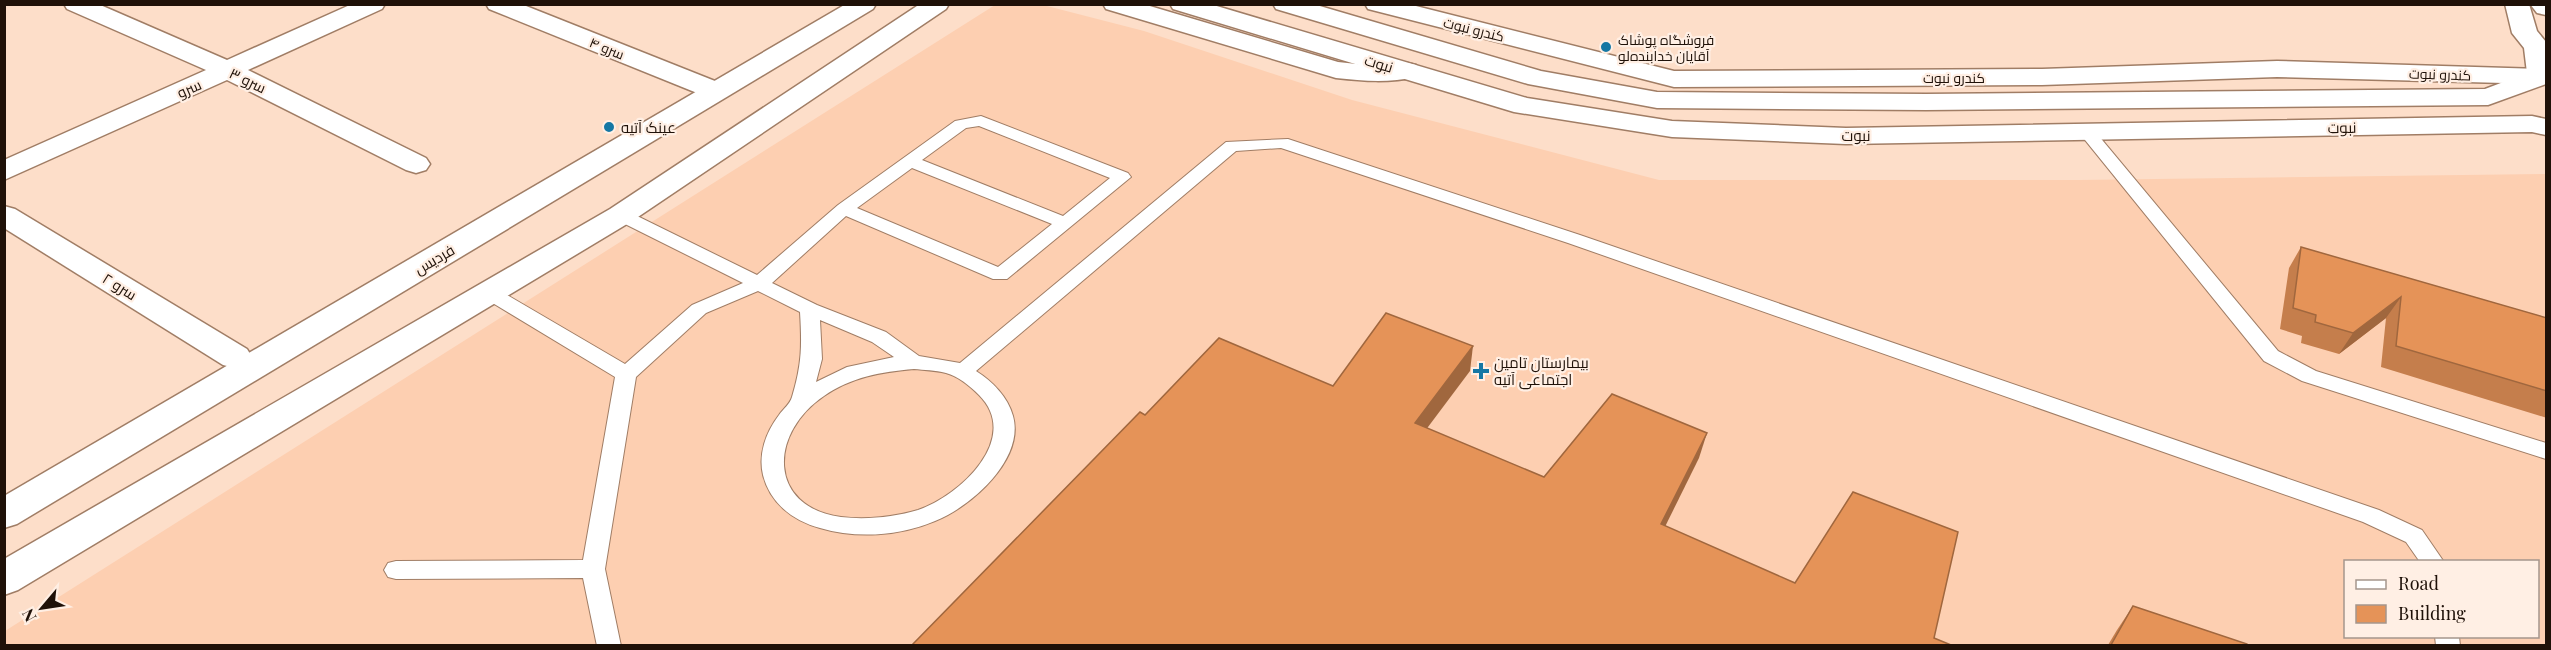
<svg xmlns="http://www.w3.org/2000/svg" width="2551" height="650" viewBox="0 0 2551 650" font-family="'Playfair Display',Cairo,serif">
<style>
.built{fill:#fdcfb1;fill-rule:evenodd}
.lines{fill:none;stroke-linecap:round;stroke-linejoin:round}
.service-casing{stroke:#a07d65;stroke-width:2}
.minor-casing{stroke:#a07d65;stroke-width:3}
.secondary-casing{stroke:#a07d65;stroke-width:3}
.trunk-casing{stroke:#a07d65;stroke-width:3}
.service{fill:#fff;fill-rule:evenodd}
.minor{fill:#fff;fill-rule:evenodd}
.secondary{fill:#fff;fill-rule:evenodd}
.trunk{fill:#fff;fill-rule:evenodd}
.wall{fill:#c57e4c}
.shaded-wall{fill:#a0673e}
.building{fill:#e59358;stroke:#a0673e;stroke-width:1.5}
.poi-dot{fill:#1577a4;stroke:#ffefe4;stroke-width:2}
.labels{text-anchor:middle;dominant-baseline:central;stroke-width:4.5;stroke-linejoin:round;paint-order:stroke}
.far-street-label{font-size:14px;fill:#1f1108;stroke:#ffefe4}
.far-poi-label{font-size:14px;fill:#1f1108;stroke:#ffefe4;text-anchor:start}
.street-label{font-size:15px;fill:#1f1108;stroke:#ffefe4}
.poi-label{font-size:15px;fill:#1f1108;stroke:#ffefe4;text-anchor:start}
</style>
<rect width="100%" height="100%" fill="#fddec9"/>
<!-- built -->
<path class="built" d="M995,5H1043L1144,31L1352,100L1659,180H2079L2546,174V645L5,646V631ZM2346,562H2538V636H2346Z"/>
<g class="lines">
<!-- service casing -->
<g class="service-casing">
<g id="service">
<path d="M981,116L1128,173L1131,177L1007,279H993L846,216L772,283L817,305L886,332L919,356L960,363L1226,142L1288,139L1580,235L2379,510L2422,530L2444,562H2420L2406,542L2363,522L1568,243L1281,148L1236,151L976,371C992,381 1008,397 1013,416C1025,459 971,507 935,521C899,536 857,539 820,528C793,521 770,503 763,475C758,454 766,432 779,415C783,409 790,404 792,397C802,364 802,346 800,312L758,291L706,313L636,377L605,569L621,646H597L583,578L396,579L388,577L384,570L388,563L396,561L583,560L615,377L481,296L479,292L481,288H495L625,364L692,305L743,283L615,219L612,215L615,211H627L757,275L838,205L955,121ZM979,126L1110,178L1063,216L922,160L966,128ZM912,168L1052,224L998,267L857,208ZM820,320L872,342L894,357L847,367L816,382L822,359ZM914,369C924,370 935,370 946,373C958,376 970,386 979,395C1022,438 960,496 918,510C895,517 866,520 841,517C767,507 769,433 824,396C851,377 881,372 914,369Z"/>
<polygon points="2087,127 2093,129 2278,351 2316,371 2546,443 2546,459 2302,381 2264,361 2081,135 2079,132"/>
<polygon points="2435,636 2459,636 2460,646 2436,646"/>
</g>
</g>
<!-- minor casing -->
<g class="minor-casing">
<g id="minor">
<polygon points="64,4 98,4 227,60 352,4 385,4 382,9 248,70 426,158 430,164 426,170 416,173 406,170 227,80 4,180 4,160 206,70 67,9"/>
<polygon points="486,4 521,4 725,85 729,91 725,97 716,99 707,97 489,9"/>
<path d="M1103,4H1143L1338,62L1375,66L1407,63L1416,65L1420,71L1416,77C1389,83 1363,81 1336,78L1106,9Z"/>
<polygon points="1365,4 1408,4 1674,71 2042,69 2277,61 2541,69 2546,70 2546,84 2277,77 2042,85 1674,87 1368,9"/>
<polygon points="4,206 15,209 247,349 252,357 247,365 235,368 223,365 4,228"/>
</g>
</g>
<!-- secondary casing -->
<g class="secondary-casing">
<g id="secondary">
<polygon points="846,4 876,4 873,9 17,524 4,528 4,496"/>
<polygon points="920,4 949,4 946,9 632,221 18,590 4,595 4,559 610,209"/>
<polygon points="1170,4 1210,4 1527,98 1672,121 1846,128 2532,116 2546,119 2546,135 2532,132 1846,144 1672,137 1514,112 1173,9"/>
<polygon points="1273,4 1313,4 1541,71 1657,92 1926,94 2485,89 2527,73 2524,48 2512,33 2505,4 2529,4 2537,31 2546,42 2546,84 2488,105 1926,110 1657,108 1528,84 1276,9"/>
</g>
</g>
<!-- trunk casing -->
<g class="trunk-casing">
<polygon id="trunk" points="2530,4 2546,4 2546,15 2537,13"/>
</g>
<!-- service -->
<use href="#service" class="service"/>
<!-- minor -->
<use href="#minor" class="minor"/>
<!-- secondary -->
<use href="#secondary" class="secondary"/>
<!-- trunk -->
<use href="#trunk" class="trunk"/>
</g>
<!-- wall -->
<g class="wall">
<polygon points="2301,247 2547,318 2547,418 2381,367 2386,318 2339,354 2301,343 2302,336 2280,329 2289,268"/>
<polygon points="2133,606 2247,645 2108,645 2117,630"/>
</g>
<!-- shaded-wall -->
<g class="shaded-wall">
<polygon points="2401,297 2386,318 2339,354 2353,333"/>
<polygon points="1473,346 1470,371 1413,447 1415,423"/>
<polygon points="1707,433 1699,458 1654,549 1661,524"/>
</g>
<!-- building -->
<g class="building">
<polygon points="2301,247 2547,318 2547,391 2396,346 2401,297 2353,333 2315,322 2316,315 2293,308"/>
<polygon points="1386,313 1473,346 1415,423 1544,477 1612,394 1707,433 1661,524 1795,583 1853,492 1958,532 1934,638 1951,645 912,645 1140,412 1145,415 1219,338 1333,386"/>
<polygon points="2133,606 2247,644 2247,645 2111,645"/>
</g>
<!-- markers -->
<g class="poi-dot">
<circle cx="1606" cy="47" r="6"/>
<circle cx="609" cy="127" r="6"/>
<path d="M1478 362h6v6h6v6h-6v6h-6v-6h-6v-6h6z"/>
</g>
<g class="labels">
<!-- far-street labels -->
<g class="far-street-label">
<text transform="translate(1474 29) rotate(14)">کندرو نبوت</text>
<text transform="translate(607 48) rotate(22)">سرو ۴</text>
<text transform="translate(2440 74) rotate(2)">کندرو نبوت</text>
<text x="1954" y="77">کندرو نبوت</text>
</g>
<!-- far-poi labels -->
<g class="far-poi-label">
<text x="1618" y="39">فروشگاه پوشاک<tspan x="1618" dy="16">آقایان خدابنده‌لو</tspan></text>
</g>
<!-- street labels -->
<g class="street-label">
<text transform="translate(1379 63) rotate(17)">نبوت</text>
<text transform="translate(248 80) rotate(26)">سرو ۳</text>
<text transform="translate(189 88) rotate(-24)">سرو</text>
<text transform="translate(2342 127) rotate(-1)">نبوت</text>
<text x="1856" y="135">نبوت</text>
<text transform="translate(434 259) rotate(-30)">فردیس</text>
<text transform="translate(120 286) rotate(32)">سرو ۲</text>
</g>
<!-- poi labels -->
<g class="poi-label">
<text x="621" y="127">عینک آتیه</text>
<text x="1494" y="362">بیمارستان تامین<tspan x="1494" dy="17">اجتماعی آتیه</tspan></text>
</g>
</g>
<!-- border -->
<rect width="2551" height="650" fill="none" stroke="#1f1108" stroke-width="12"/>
<!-- legend -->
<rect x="2344" y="560" width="195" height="78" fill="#ffefe4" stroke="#a5968c" stroke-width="1.5"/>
<rect x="2356" y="580" width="30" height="9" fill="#ffffff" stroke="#a5968c" stroke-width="1.5"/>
<text x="2398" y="590" font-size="18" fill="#1f1108">Road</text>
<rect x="2356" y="605" width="30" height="18" fill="#e59358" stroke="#a5968c" stroke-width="1.5"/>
<text x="2398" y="620" font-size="18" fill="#1f1108">Building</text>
<!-- north arrow -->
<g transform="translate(42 608) rotate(241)" stroke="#ffefe4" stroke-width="4.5" paint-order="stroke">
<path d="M0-4.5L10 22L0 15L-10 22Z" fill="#1f1108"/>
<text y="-9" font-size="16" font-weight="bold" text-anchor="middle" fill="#1f1108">N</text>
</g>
</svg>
